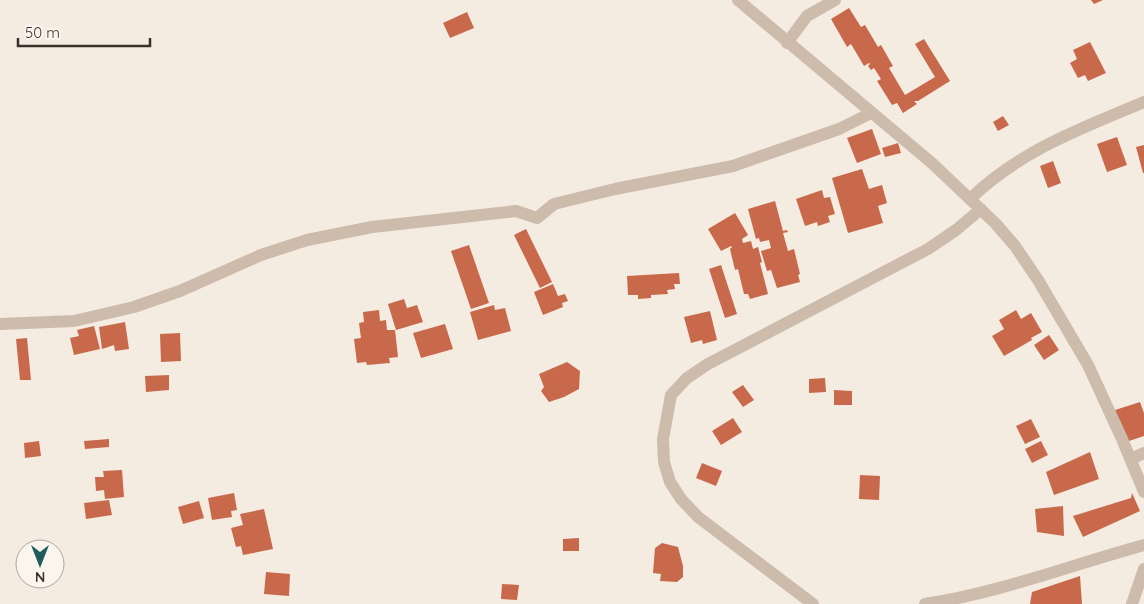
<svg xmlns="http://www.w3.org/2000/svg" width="1144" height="604" viewBox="0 0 1144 604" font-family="Quicksand,sans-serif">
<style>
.building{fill:#c8694b}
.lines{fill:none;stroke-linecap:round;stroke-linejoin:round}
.street{stroke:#cdbbac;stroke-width:12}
</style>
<rect width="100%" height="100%" fill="#f4ebe1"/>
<!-- building -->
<g class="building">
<polygon points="1091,0 1103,0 1094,4"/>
<polygon points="849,8 861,27 865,25 878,47 881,45 893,66 889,68 905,95 935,77 915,44 924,39 950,81 918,101 914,101 917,104 903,113 897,103 892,105 877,81 881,79 874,68 871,70 868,66 870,64 869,63 864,66 851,44 847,47 831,19"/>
<polygon points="467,12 474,28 450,38 443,23"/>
<polygon points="1090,42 1106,73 1088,81 1085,75 1078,78 1070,63 1077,59 1073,50"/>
<polygon points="1003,116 1009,125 998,131 993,122"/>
<polygon points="872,129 881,154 857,163 847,138"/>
<polygon points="1117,137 1127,165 1107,172 1097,144"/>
<polygon points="898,143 901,153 885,157 882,148"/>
<polygon points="1144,145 1144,173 1143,173 1136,147"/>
<polygon points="1053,161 1061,183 1048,188 1040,166"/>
<polygon points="862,169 869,189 882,185 887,203 878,206 883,223 848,233 832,178"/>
<polygon points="822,190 824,198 830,197 835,214 828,216 830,222 818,226 817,222 805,226 796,199"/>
<polygon points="775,201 783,231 787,230 788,232 783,233 788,251 794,249 800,274 798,275 800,282 777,288 771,270 767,271 761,251 771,248 769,240 760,242 759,238 756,239 748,209"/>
<polygon points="735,213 748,235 742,239 743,243 751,241 753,249 758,247 762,262 760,263 768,294 750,299 748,294 744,294 738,269 735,270 730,249 732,247 731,246 721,251 708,229"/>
<polygon points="526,229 552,282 540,288 514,235"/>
<polygon points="469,245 489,303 471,309 451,251"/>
<polygon points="721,265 737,314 725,318 709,269"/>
<polygon points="679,273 680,284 674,284 675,289 667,290 668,294 651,295 651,298 638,299 638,295 628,295 627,276"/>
<polygon points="553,284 558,296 565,294 568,301 562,303 563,307 543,315 534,292"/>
<polygon points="404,299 407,308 417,305 423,322 396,330 388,304"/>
<polygon points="494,305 495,310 505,308 511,331 478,340 470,312"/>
<polygon points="379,310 380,321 386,320 387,330 395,330 398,357 389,358 390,363 367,365 366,362 357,363 354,339 361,338 359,323 364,322 363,312"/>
<polygon points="1016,310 1021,319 1031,313 1042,332 1031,338 1032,340 1004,356 992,336 1004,329 999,320"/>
<polygon points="710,311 717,340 703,344 702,340 691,343 684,317"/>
<polygon points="125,322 129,349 115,351 114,345 102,349 99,327"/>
<polygon points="445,324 453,349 421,358 413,333"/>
<polygon points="94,326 100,349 74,355 70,338 79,336 77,330"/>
<polygon points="180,333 181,361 161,362 160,334"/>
<polygon points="1049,335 1059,350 1044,360 1034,345"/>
<polygon points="27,338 31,380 20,380 16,339"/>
<polygon points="567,362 580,371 579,389 564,397 549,402 541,391 544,387 539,374"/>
<polygon points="169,375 169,390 146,392 145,376"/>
<polygon points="825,378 826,392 809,393 809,379"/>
<polygon points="743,385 754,400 743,407 732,392"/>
<polygon points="834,390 852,391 852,405 834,405"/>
<polygon points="1140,402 1144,413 1144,436 1126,442 1115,410"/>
<polygon points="733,418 742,432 721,445 712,431"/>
<polygon points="1031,419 1040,437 1025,444 1016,426"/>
<polygon points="109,439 109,447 85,449 84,441"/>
<polygon points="39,441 41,456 25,458 24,443"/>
<polygon points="1041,441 1048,455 1032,463 1025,449"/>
<polygon points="1090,452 1099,479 1054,495 1046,472"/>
<polygon points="702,463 722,471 716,486 696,478"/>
<polygon points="122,470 124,497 105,499 104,490 96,491 95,477 104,477 103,471"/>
<polygon points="860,475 880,476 879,500 859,499"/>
<polygon points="234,493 237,510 231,511 232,517 212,520 208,498"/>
<polygon points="1132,493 1140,511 1083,537 1073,516 1131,498"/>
<polygon points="109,500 112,515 86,519 84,503"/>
<polygon points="199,501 204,518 183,524 178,507"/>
<polygon points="1063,506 1064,536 1037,532 1035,509"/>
<polygon points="264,509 273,549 243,555 241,546 236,547 231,528 243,525 240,514"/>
<polygon points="579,538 579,551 563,551 563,539"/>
<polygon points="662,543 678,547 683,566 683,577 677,582 660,581 661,574 653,573 655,548"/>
<polygon points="266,572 290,574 289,596 264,594"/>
<polygon points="1080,576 1082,604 1030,604 1032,592"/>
<polygon points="502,584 519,585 517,600 501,599"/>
</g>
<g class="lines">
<!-- street -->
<g class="street">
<polyline points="738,0 933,164 996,224 1015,246 1038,280 1088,365 1122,439 1144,492"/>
<polyline points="787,43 807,16 835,0"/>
<path d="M970,199C1019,151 1082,128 1144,102"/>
<polyline points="0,324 74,321 134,307 180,291 261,255 307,240 372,227 516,211 537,218 554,204 615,189 733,166 839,129 871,113"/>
<polyline points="1131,459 1144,453"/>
<polyline points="813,604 698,517 681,499 670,482 664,462 663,439 671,395 687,378 708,364 928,249 956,230 981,209"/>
<path d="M925,604C999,593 1071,565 1144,545"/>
<polyline points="1132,604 1144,569"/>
</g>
</g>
<!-- north arrow -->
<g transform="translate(40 564) rotate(180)"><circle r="24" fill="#fbf5ee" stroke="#aea6a0"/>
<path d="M0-4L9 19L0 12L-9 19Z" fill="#1f5a5e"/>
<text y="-8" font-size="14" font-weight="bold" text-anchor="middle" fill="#3b302b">N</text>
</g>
<!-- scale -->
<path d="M18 38v8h132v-8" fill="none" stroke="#3b302b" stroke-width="2.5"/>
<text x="25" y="38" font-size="15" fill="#3b302b" stroke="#fbf5ee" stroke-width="4" paint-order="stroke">50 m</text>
</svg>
